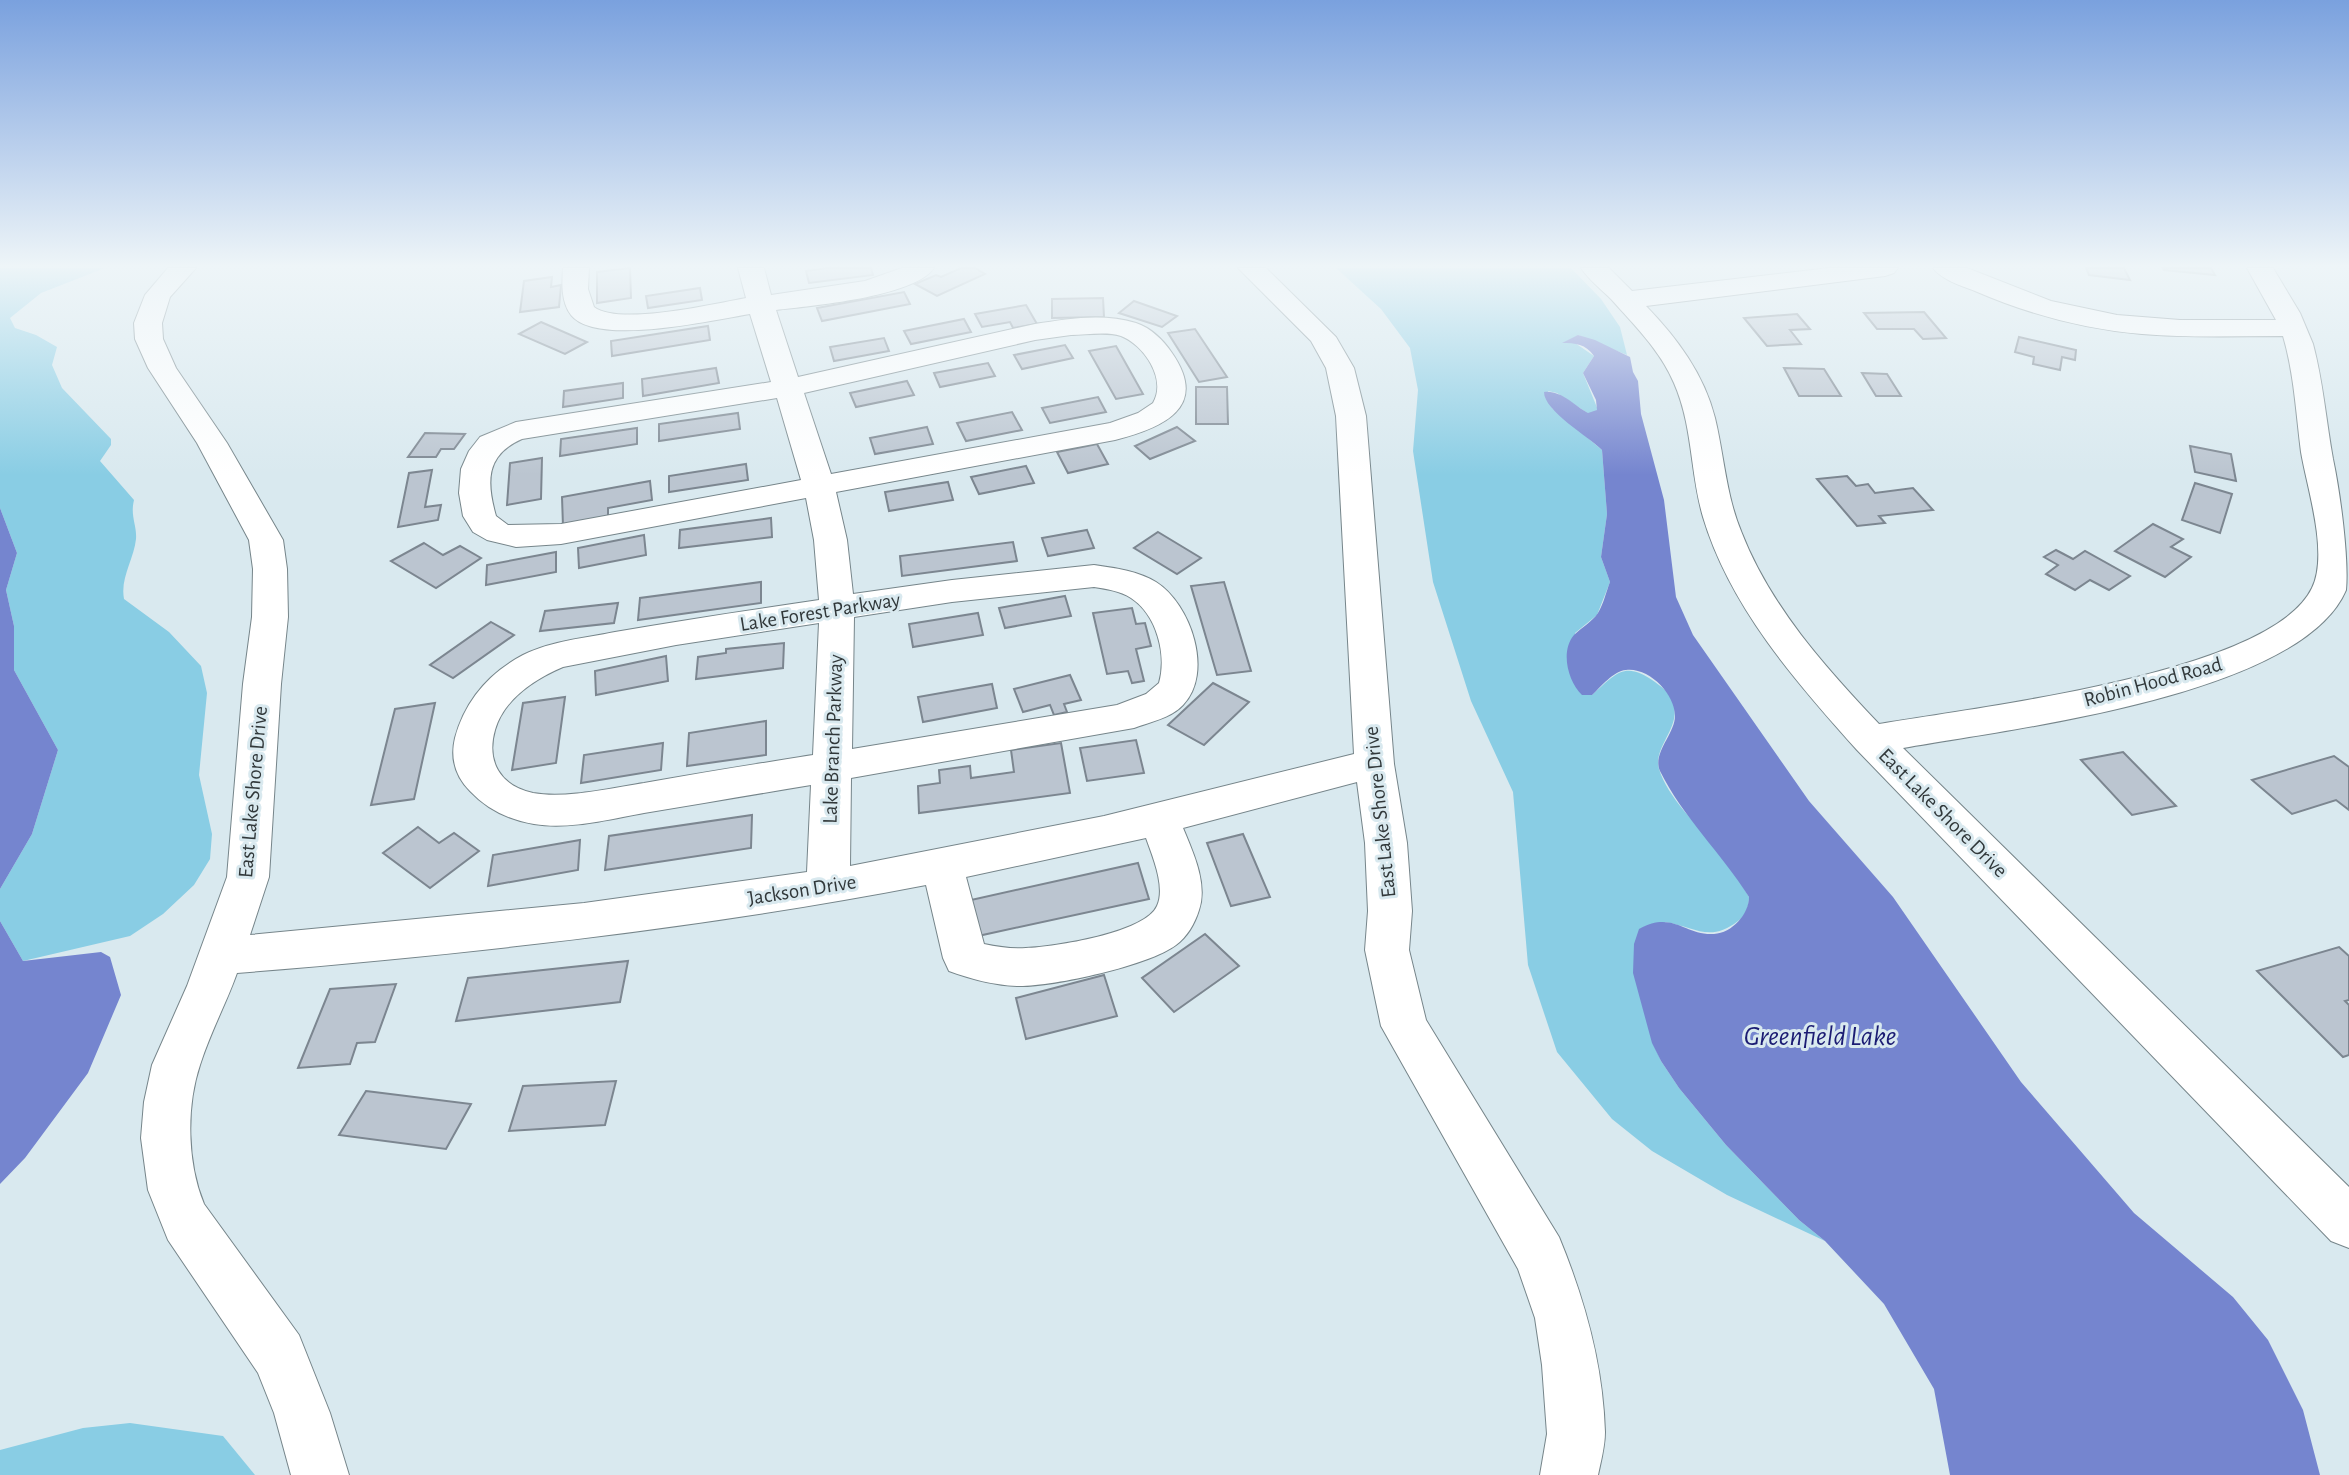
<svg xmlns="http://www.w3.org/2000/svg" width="2349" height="1475" viewBox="0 0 2349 1475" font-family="'Alegreya Sans',sans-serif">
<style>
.green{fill:#89cde4}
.water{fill:#7585cf}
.building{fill:#bbc5d0;stroke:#7c8690;stroke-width:2}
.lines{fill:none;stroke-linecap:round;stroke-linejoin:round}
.minor-casing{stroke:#76858a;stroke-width:2}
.minor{fill:#fff;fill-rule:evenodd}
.labels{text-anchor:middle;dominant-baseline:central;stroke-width:6;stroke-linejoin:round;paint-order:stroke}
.street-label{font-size:21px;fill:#31383a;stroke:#d9e9ef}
.near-water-label{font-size:28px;font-style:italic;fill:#1b1c73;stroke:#d9e9ef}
</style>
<rect width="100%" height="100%" fill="#d9e9ef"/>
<!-- green -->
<g class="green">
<path d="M0,268H105L41,293L10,318L15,328L36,335L57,347L52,365L62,388L111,439V445L100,461L134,500C130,516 137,525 136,539C134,559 120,578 124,599L169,632L201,666L207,693L199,775L212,834L210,859L194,885L163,914L130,936L23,961L0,921V889L32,834L58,750L14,670V626L6,590L17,553L0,508Z"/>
<path d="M1336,268H1571L1601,299L1620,327L1627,355L1578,335L1575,343L1594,356L1583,373L1598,410L1589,414L1557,393L1548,391L1552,408L1602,450L1607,514L1601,557L1610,582L1597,615L1575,633L1592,695C1616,673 1625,660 1655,682C1665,689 1672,696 1674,707C1679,729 1653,748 1659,769C1668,798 1697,824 1716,848C1728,863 1739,880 1749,897C1749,907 1746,915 1738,921C1710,943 1695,927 1665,922L1653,1043L1661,1061L1679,1088L1726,1145L1799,1220L1825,1241L1727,1195L1652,1151L1612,1119L1557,1052L1528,965L1513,792L1471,701L1433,582L1413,451L1418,390L1410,348L1381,309Z"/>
<polygon points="130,1423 223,1436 255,1475 0,1475 0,1450 83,1428"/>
</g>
<!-- water -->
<g class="water">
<path d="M1578,335L1595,340L1630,357L1633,372L1638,381L1641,414L1664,500L1676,597L1693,635L1809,801L1893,897L2021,1082L2134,1213L2233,1297L2268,1340L2303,1410L2320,1475H1950L1934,1389L1884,1304L1825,1241L1799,1220L1726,1145L1679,1088L1661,1061L1652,1043L1633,973L1634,944L1639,929C1673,910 1685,936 1714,934C1732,933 1749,914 1749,897C1722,854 1682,816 1660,771C1652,753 1675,734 1675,716C1675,694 1649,667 1626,670C1613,671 1601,687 1592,695H1582C1568,682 1560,651 1574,635C1582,627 1592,622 1598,613C1604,603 1606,592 1610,582L1601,557L1607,514L1602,450C1588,436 1544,411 1544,392C1562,390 1574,406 1588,413L1597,410L1596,400L1583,373L1594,356C1586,344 1575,343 1562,343Z"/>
<polygon points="0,508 17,553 6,590 14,626 14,670 58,750 32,834 0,889"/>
<polygon points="0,921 23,961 101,952 110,957 121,995 88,1073 25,1158 0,1184"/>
</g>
<!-- building -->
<g class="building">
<polygon points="630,268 631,298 597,303 597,272"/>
<polygon points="828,268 871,268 873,275 809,283 806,271"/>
<polygon points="961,268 975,268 985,274 937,296 915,284 936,275 941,277"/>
<polygon points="2086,268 2124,268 2130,280 2089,275"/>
<polygon points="2163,268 2211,268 2215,275 2164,270"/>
<polygon points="552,277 551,287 561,285 559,307 520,312 524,281"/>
<polygon points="700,288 702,300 648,308 646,296"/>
<polygon points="904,292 910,304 822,321 817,308"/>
<polygon points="1103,298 1104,317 1052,318 1052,299"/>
<polygon points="1134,301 1177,316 1162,327 1119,313"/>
<polygon points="1026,305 1037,324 1013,328 1010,322 982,327 975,314"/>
<polygon points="1924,312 1946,338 1923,339 1914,329 1877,329 1864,313"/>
<polygon points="1797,314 1810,329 1790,330 1801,344 1767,346 1744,318"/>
<polygon points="964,319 971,332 911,344 904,331"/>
<polygon points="541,322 587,342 565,354 519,334"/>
<polygon points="708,326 710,340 612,356 611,341"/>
<polygon points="1195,329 1227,377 1199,382 1168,333"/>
<polygon points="2019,337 2076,350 2075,360 2062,357 2060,370 2033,364 2034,357 2015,352"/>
<polygon points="884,338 889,351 834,361 830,347"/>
<polygon points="1065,345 1073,358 1022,369 1014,355"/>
<polygon points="1116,346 1143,394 1116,399 1089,351"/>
<polygon points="988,363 995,376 940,387 934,373"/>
<polygon points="716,368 719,383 643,396 642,379"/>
<polygon points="1784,368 1824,369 1841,396 1799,396"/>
<polygon points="1862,373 1887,374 1901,396 1876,396"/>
<polygon points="907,381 914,395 856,407 850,393"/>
<polygon points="623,383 623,398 563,407 564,391"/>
<polygon points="1196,387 1227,387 1228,424 1196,424"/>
<polygon points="1098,397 1106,412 1050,423 1042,408"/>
<polygon points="1012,412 1022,430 966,441 957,423"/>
<polygon points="738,413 740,429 659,441 659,424"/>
<polygon points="927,427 933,444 875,454 870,438"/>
<polygon points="1177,427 1195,441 1150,459 1135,446"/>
<polygon points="637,428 637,444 560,456 561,439"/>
<polygon points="425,433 465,434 454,449 441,449 436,457 408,457"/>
<polygon points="1097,444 1108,464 1068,473 1057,452"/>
<polygon points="2190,446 2231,454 2236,481 2195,472"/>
<polygon points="542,458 541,499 507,505 510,463"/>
<polygon points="746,464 748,480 669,492 669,476"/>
<polygon points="1026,466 1034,483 979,494 971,477"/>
<polygon points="432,470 425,507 441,505 438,520 398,527 409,473"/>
<polygon points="1847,476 1856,486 1868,484 1875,493 1913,488 1933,510 1879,516 1885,523 1857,526 1817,479"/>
<polygon points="650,481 652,500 608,508 608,517 563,526 562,497"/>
<polygon points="948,482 953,500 889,511 885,492"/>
<polygon points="2195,483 2232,494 2220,533 2182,520"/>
<polygon points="771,518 772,537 679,548 680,530"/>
<polygon points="2153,524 2183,539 2171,547 2191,557 2165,577 2115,551"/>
<polygon points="1087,530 1094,548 1048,556 1042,538"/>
<polygon points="1158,532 1201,558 1177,574 1134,548"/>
<polygon points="644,535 646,555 579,568 578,548"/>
<polygon points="1013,542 1017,561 902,576 900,556"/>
<polygon points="424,543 443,555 460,546 481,558 436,588 391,561"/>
<polygon points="2056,550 2073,559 2085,551 2130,576 2109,590 2090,580 2075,590 2046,574 2058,565 2044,557"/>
<polygon points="556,552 556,572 486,585 487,565"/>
<polygon points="761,582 761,603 638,620 640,598"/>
<polygon points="1224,582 1251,671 1217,675 1191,586"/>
<polygon points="1065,596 1071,616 1005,628 999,608"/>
<polygon points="618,603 614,623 540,631 545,611"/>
<polygon points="1132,608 1136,624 1145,623 1151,646 1136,649 1144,681 1132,683 1128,671 1107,674 1093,613"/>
<polygon points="978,613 983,635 913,647 909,624"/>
<polygon points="491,622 514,635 453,678 430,665"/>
<polygon points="784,643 783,668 696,679 698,657 726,653 726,649"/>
<polygon points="666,656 668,681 596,695 595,671"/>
<polygon points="1070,675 1081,700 1064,704 1067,712 1054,715 1050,705 1023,712 1014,689"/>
<polygon points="1213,683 1249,702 1204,745 1168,725"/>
<polygon points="992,684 997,708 923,722 918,697"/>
<polygon points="565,697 556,763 512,770 523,703"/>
<polygon points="435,703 414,799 371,805 395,709"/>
<polygon points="766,721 766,755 687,766 689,733"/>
<polygon points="1136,740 1144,773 1087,781 1080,748"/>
<polygon points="663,743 661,770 581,783 584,755"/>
<polygon points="1061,743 1070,793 919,813 918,786 940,783 939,770 970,766 971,778 1014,772 1011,750"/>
<polygon points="2123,752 2176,806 2132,815 2081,760"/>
<polygon points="2334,756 2349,767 2349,810 2336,800 2292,814 2252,780"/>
<polygon points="752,815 751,848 605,870 609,836"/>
<polygon points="418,827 439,843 454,833 479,851 430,888 383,853"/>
<polygon points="1243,834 1270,897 1231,906 1207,843"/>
<polygon points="580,840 578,870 488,886 493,855"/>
<polygon points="1138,863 1149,899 978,936 971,900"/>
<polygon points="1205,934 1239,966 1174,1012 1142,978"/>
<polygon points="2339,947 2349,956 2349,1000 2345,1001 2349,1005 2349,1055 2343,1057 2257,971"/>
<polygon points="628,961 620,1002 456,1021 468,978"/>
<polygon points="1104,975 1117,1016 1026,1039 1016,998"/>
<polygon points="396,984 375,1042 357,1043 350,1064 298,1068 330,989"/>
<polygon points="616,1081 605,1125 509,1131 523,1086"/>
<polygon points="366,1091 471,1104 446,1149 339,1135"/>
</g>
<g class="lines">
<!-- minor casing -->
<g class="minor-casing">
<g id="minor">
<path d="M168,268H196L170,297L162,323L163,339L176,368L227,443L283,540L287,569L288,617L281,684L269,877L250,935L584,903L807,872L811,785C756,794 700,804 644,813C610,819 569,830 534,824C509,820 487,809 470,791C456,777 450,759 455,738C465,701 489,673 523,655C551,641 585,638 615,632C683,620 751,610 819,600L814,540L806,498L561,544L516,547L487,540L473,532L463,516L459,493L461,469L469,451L480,437L516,422L771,382L750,314C713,320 597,347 571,315C561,302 562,284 563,268H589L588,289L594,307C619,326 713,304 746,298L738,268H764L771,295L865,281L902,268H934C914,297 810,306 776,310L798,377L1035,324C1068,319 1103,313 1136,323C1151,328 1164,341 1172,353C1210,408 1162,428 1115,440L836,492L847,540L853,594L952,580L1094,565C1115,568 1138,571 1156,582C1191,604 1214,673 1183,705C1171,718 1150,722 1134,728L851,778L850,866L1104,816L1354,754L1336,416L1326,368L1311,341L1238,268H1266L1336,337L1354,368L1366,416L1394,764L1407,843L1412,911L1409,950L1426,1020L1559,1237C1585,1300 1603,1364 1605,1432C1605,1446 1601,1461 1598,1475H1540L1547,1434L1542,1365L1535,1318L1518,1269L1381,1026L1365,950L1368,911L1365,843L1357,782L1183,828C1193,852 1208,884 1199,910C1195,923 1187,937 1176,945C1148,966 1051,987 1017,986C993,985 971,979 949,971L943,958L926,885C698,929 468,954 237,973C226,1004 210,1033 200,1065C186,1107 187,1163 204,1204L299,1335L330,1413L349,1475H291L274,1413L258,1373L168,1240L148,1190L141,1138L144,1102L152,1065L187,986L227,877L243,684L252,617L253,569L249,540L197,443L148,368L135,339L134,323L145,295ZM1071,335C1086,335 1106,331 1121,336C1144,345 1167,379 1153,403L1138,413L1110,423L831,474L804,393L1035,340ZM777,398L801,480L561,524L508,525L496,516C486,481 486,455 522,439ZM1094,587C1107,589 1120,591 1131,598C1157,615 1167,655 1159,683L1146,694L1117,705L852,749L854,617L952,602ZM819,623L813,755C757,764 700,773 644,783C611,788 566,799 533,793C500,786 486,761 495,730C504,699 535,679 563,667L676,645ZM1146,838C1152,855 1166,887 1157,906C1145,933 1054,947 1026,948C1012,949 998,947 984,944L966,877Z"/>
<path d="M1581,268H1609L1632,291L1829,268H1898L1894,273L1885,276L1646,306C1677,338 1704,374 1715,418C1724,455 1726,495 1741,531C1770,606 1825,667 1879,724C1971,708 2271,674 2312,588C2329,553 2307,488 2301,452C2296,413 2294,373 2283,336C2236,336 2189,338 2142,334C2085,329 2028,314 1975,291C1962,286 1942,280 1933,268H1967L2051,301L2117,315L2180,320H2276L2247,268H2273L2300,313L2313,344C2323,381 2326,420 2333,459C2340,492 2349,558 2346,590C2301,696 2009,729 1903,748L2349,1187V1248L2331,1241L1857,750C1796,682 1730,607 1703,517C1690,473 1693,426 1674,383C1660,350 1634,325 1611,299C1601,289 1589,280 1581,268Z"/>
</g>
</g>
<!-- minor -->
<use href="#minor" class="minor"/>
</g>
<!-- sky -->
<linearGradient id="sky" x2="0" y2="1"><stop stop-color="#7aa1de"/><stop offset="0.56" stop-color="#eef5f8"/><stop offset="1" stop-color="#eef5f8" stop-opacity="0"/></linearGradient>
<rect width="2349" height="475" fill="url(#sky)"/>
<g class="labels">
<!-- street labels -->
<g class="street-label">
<text transform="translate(820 612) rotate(-9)">Lake Forest Parkway</text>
<text transform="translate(2153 682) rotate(-15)">Robin Hood Road</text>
<text transform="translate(833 739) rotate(-88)">Lake Branch Parkway</text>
<text transform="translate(253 792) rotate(-85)">East Lake Shore Drive</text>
<text transform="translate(1380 812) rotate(-96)">East Lake Shore Drive</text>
<text transform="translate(1943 813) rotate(45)">East Lake Shore Drive</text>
<text transform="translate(802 890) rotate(-9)">Jackson Drive</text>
</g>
<!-- near-water labels -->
<g class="near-water-label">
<text x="1820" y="1037">Greenfield Lake</text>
</g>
</g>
</svg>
